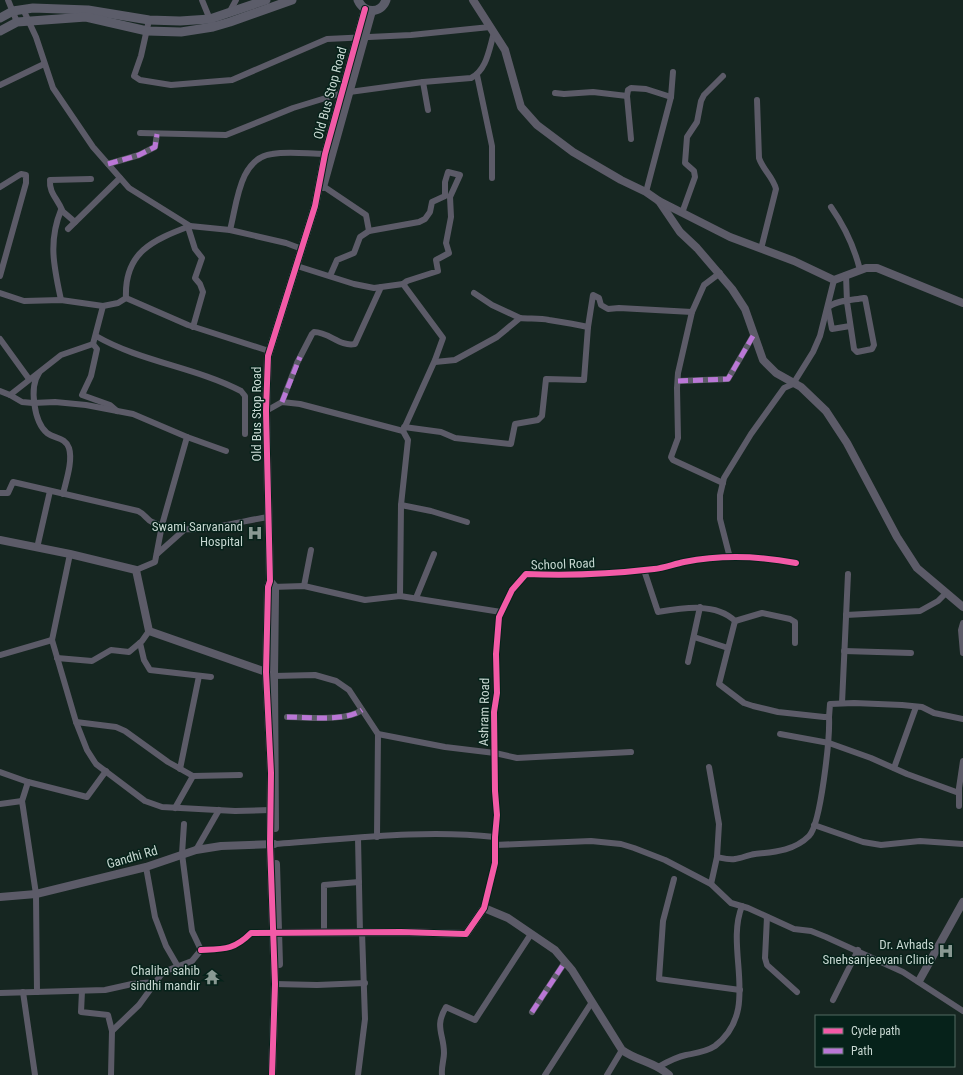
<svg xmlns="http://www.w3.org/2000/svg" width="963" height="1075" viewBox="0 0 963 1075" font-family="'Roboto Condensed',sans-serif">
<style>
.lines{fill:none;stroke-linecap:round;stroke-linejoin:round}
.minor{stroke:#5c5b68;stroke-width:6}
.tertiary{stroke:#5c5b68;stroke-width:8}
.secondary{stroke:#5c5d6a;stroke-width:9}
.quiet{stroke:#ba77d6;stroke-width:5;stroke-dasharray:10 5;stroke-linecap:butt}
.cycleway-casing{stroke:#06221a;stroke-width:8}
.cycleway{stroke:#f35aa7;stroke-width:6}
.labels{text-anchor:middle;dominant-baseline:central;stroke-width:3;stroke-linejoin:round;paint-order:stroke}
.street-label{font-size:13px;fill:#c7d7d1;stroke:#06221a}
.poi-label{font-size:13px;fill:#c7d7d1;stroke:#06221a;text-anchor:end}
</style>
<rect width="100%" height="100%" fill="#162621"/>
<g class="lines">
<!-- minor -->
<g class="minor">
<polyline points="8,0 17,22"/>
<polyline points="202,0 211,22"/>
<path d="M23,9L36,37L53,88L93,147L129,188L190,226C153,240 124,252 126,298L118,303L103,306L93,344"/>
<polyline points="229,13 236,0"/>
<polyline points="149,20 141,56 134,76 140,80 171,85 232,80 327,39 411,35 490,27"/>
<polyline points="477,75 492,146 492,178"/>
<polyline points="423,82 428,110"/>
<polyline points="0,85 44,64"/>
<polyline points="555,93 564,94 593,92 627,96"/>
<path d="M757,100L759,158C763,170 773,177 776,189L761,249"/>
<path d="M140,133L226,135L293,108L342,93L423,82L471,78C487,70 489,49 494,33"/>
<polyline points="631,139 627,96 628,90 631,88 646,89 671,97"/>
<polyline points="108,164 139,155 155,147 157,134"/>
<polyline points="323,186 366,215 369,231"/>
<polyline points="0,187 21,174 26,175 26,183 0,276"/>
<polyline points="646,192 671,97 673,72"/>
<path d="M831,207C845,227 854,246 860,270"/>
<path d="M62,210C57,198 49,193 50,180L91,179"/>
<polyline points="682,213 695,177 694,171 685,163 687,137 697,122 701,101 704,95 723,76"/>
<polyline points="190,226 230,230 286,243 302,249"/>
<polyline points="188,227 195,249 202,258 195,278 200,284 203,292 193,327"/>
<polyline points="68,229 120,178"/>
<path d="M230,230C237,204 239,158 272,154C290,151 308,154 325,154"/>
<polyline points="297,266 354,284 374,288 403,284 443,338 435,360 403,431"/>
<path d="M846,275L847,302L854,349L857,352L872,349L874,345L865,298H864C854,300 834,300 828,308L832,329L850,326"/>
<polyline points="330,276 337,260 354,253 360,237 369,231 419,222 425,219 430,212 432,202 445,196 445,182 448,172 460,175 450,197 451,217 446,243 449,253 436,260 438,271 407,281 403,284"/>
<polyline points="0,293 24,301 61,300 103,306"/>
<polyline points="474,293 492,305 520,318"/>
<polyline points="126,298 188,325 269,351"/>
<path d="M61,300C54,267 48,242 61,210L75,222"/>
<polyline points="692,312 678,373 677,388 678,438 671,457 673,460 723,483"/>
<path d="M96,336C141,362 195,367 241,391L245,396V434"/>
<polyline points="0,339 29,379"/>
<path d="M435,362L455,360L497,337L520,318C529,319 540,318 549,320C562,322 575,324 588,327"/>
<path d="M39,373C29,387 34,422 47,433C55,439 65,437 69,448C73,461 66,481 63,494"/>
<polyline points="678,381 728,379 753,336"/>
<polyline points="0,391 10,395 61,355 93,344 97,349 91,376 82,395 110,405 117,411"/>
<polyline points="10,395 22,402 33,403 55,402 86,405 133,414 187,437 162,525 155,562 136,570"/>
<path d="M282,402L297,363L312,334L314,332C329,332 340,347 355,344L381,287"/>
<polyline points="266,411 282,402 300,404 403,431 408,440 401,505 400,596"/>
<polyline points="404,427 441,432 455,438 511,444 515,424 538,420 542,416 546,379 584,380 588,327 593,295 599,298 601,305 608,309 619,308 692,312 704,285 720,273"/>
<polyline points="187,437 226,451"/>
<path d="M0,493H8L13,482L138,511C145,514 147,520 152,522C183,539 235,522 268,517"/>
<polyline points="401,505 431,511 467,522"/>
<polyline points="37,548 50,491"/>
<polyline points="70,554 52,640 76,722 87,750 96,764 145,801 162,807 235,811 270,810"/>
<polyline points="157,554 184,530"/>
<polyline points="730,558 720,519 720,495 724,478 751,434 784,388 793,384 813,352 820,336 834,280"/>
<path d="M644,570L658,612C682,608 716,602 735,621L719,684L744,703L753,706L778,712L824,717H829L830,704L854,703L902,705L922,707L934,713L963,719"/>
<polyline points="304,586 311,550"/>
<polyline points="272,587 304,586 365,600 400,596 501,612"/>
<polyline points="416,598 434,554"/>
<polyline points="846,615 920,611 938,601 946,593"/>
<polyline points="735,621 762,613 790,619 795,622 795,643"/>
<polyline points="963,623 961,630 963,653"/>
<polyline points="694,637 728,648"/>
<polyline points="140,643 144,660 150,670 211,677"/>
<polyline points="844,651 911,653"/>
<polyline points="0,655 52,640"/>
<polyline points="57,658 92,661 111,650 129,652 142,641 149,631"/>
<polyline points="688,662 700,607"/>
<polyline points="270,674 274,676 315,675 336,681 349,690 378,734 377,837"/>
<polyline points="842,703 848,574"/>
<path d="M287,717C308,717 345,722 362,710"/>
<polyline points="76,722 116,727 125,731 168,762 193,776"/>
<polyline points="378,734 445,747 495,753 517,758 631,752"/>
<polyline points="780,734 829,743 871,758 907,774 959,793"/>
<polyline points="709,767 719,824 717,857 711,884"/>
<polyline points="894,768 916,707"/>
<polyline points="180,769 199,676"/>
<polyline points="0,772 28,782 87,797 106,771"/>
<polyline points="28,782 22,801 36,894 37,992"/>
<polyline points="0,804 22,801"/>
<polyline points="959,806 959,788 963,761"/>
<polyline points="175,808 193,776 240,775"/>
<polyline points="184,824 182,854 192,931 201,950"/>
<polyline points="814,825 863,842 881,845 920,841 963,844"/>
<polyline points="358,838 360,933"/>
<path d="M275,844C348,839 422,829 495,837"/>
<polyline points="495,845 591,841 621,844 634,848 665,860 711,884 731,903 748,908 794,929 811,931 826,937 903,972 963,1011"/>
<polyline points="196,850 219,810"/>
<path d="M717,857C722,858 729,860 735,859C742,858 748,855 755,854C774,852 794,851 809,836C821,824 830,737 829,717"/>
<polyline points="146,867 155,917 166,946 177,965"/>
<polyline points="674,879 663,921 659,979 740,990"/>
<path d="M484,908L495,863V837L497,815L495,791L494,712L497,693L496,654L499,617L512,590L526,574C569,576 611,574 654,569C664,568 674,564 684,562C720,555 759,556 796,563"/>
<polyline points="767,917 765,958 767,965 797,992"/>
<polyline points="324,933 324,885 359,882"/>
<path d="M201,950C224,949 234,950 251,933H272"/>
<polyline points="275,984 317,985 365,983"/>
<polyline points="82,991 81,1012 108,1015 112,1031"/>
<polyline points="23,992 35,1075"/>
<polyline points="0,993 105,990 132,984 155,982"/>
<polyline points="833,1000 858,950"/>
<polyline points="532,1012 565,962"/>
<path d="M658,1067C667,1062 676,1057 686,1055C696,1053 706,1052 715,1046C762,1010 724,951 742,906"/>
<polyline points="111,1075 112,1031 139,1005 163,972 192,961 201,950"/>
<polyline points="358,1075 365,1019 362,932"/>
<path d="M442,1075C441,1067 444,1060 444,1053C444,1034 434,1027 446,1007L475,1020L531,934"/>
<polyline points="545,1075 592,1002"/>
<polyline points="607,1075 622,1050"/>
</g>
<!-- tertiary -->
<g class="tertiary">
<polyline points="473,0 505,50 521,107 537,125 573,152 621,180 646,192 659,201 680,232 697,248 732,289 745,309 763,360 776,373 801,387 826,411 847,443 897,537 917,568 963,607"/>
<polyline points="323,187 372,11"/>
<polyline points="659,201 730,237 794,261 834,280 866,268 877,268 963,303"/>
<polyline points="0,540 70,554 136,570 149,631 266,672"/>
<polyline points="270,581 275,587 275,594 274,676 275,828"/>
<polyline points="276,864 279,964"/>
<polyline points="0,897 36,894 146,867 196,850 221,846 274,844"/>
<path d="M273,933L401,932L466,934L484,908L508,918L555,950L572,970L622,1050C637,1061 655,1062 669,1075"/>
<polyline points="919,981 963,902"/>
<polyline points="272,1075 275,984 270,844 271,773 266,672 268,587 270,581 266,411 268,356 315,206 325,154 365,9"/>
</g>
<!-- secondary -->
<g class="secondary">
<path d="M358,0C364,14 381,14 386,0"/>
<polyline points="0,18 13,11 33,8 88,10 149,20 180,21 210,19 266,0"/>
<polyline points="0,31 17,22 86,17 147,31 181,32 213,27 230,22 292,0"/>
</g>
<!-- quiet -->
<g class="quiet">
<polyline points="108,164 139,155 155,147 157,134"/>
<polyline points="678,381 728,379 753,336"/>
<polyline points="282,402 300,357"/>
<path d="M287,717C308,717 345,722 362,710"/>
<polyline points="532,1012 565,962"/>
</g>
<!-- cycleway casing -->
<g class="cycleway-casing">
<g id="cycleway">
<path d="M201,950C224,949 234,950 251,933L401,932L466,934L484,908L495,863V837L497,815L495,791L494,712L497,693L496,654L499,617L512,590L526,574C569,576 611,574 654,569C664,568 674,564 684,562C720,555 759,556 796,563"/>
<polyline points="272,1075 275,984 270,844 271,773 266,672 268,587 270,581 266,411 268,356 315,206 325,154 365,9"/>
</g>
</g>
<!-- cycleway -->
<use href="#cycleway" class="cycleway"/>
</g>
<!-- icons -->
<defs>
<g id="hospital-bare" transform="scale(1.2)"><path d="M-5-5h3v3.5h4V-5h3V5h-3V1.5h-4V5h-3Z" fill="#899993" stroke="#06221a" stroke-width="2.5" paint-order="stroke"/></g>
<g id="temple-bare" transform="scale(1.2)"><path d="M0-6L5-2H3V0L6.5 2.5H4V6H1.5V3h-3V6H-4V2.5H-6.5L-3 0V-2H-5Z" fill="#899993" stroke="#06221a" stroke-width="2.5" paint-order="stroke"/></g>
</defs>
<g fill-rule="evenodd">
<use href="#hospital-bare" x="255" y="533"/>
<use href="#hospital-bare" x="946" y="951"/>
<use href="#temple-bare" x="212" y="977"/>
</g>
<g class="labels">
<!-- street labels -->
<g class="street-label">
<text transform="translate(330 93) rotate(-75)">Old Bus Stop Road</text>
<text transform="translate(256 414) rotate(-90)">Old Bus Stop Road</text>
<text transform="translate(563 564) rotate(-2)">School Road</text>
<text transform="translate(484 712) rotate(-89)">Ashram Road</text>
<text transform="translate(132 857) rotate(-16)">Gandhi Rd</text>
</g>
<!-- poi labels -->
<g class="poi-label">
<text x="243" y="526">Swami Sarvanand<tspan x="243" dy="15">Hospital</tspan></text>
<text x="934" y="944">Dr. Avhads<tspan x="934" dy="15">Snehsanjeevani Clinic</tspan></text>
<text x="200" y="970">Chaliha sahib<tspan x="200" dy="15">sindhi mandir</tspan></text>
</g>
</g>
<!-- legend -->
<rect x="815" y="1015" width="140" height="52" fill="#06221a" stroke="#536a63"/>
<rect x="823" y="1028" width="20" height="6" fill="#f35aa7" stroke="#536a63"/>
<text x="851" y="1035" font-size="12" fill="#c7d7d1">Cycle path</text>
<rect x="823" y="1048" width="20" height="6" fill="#ba77d6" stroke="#536a63"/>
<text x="851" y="1055" font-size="12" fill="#c7d7d1">Path</text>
</svg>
